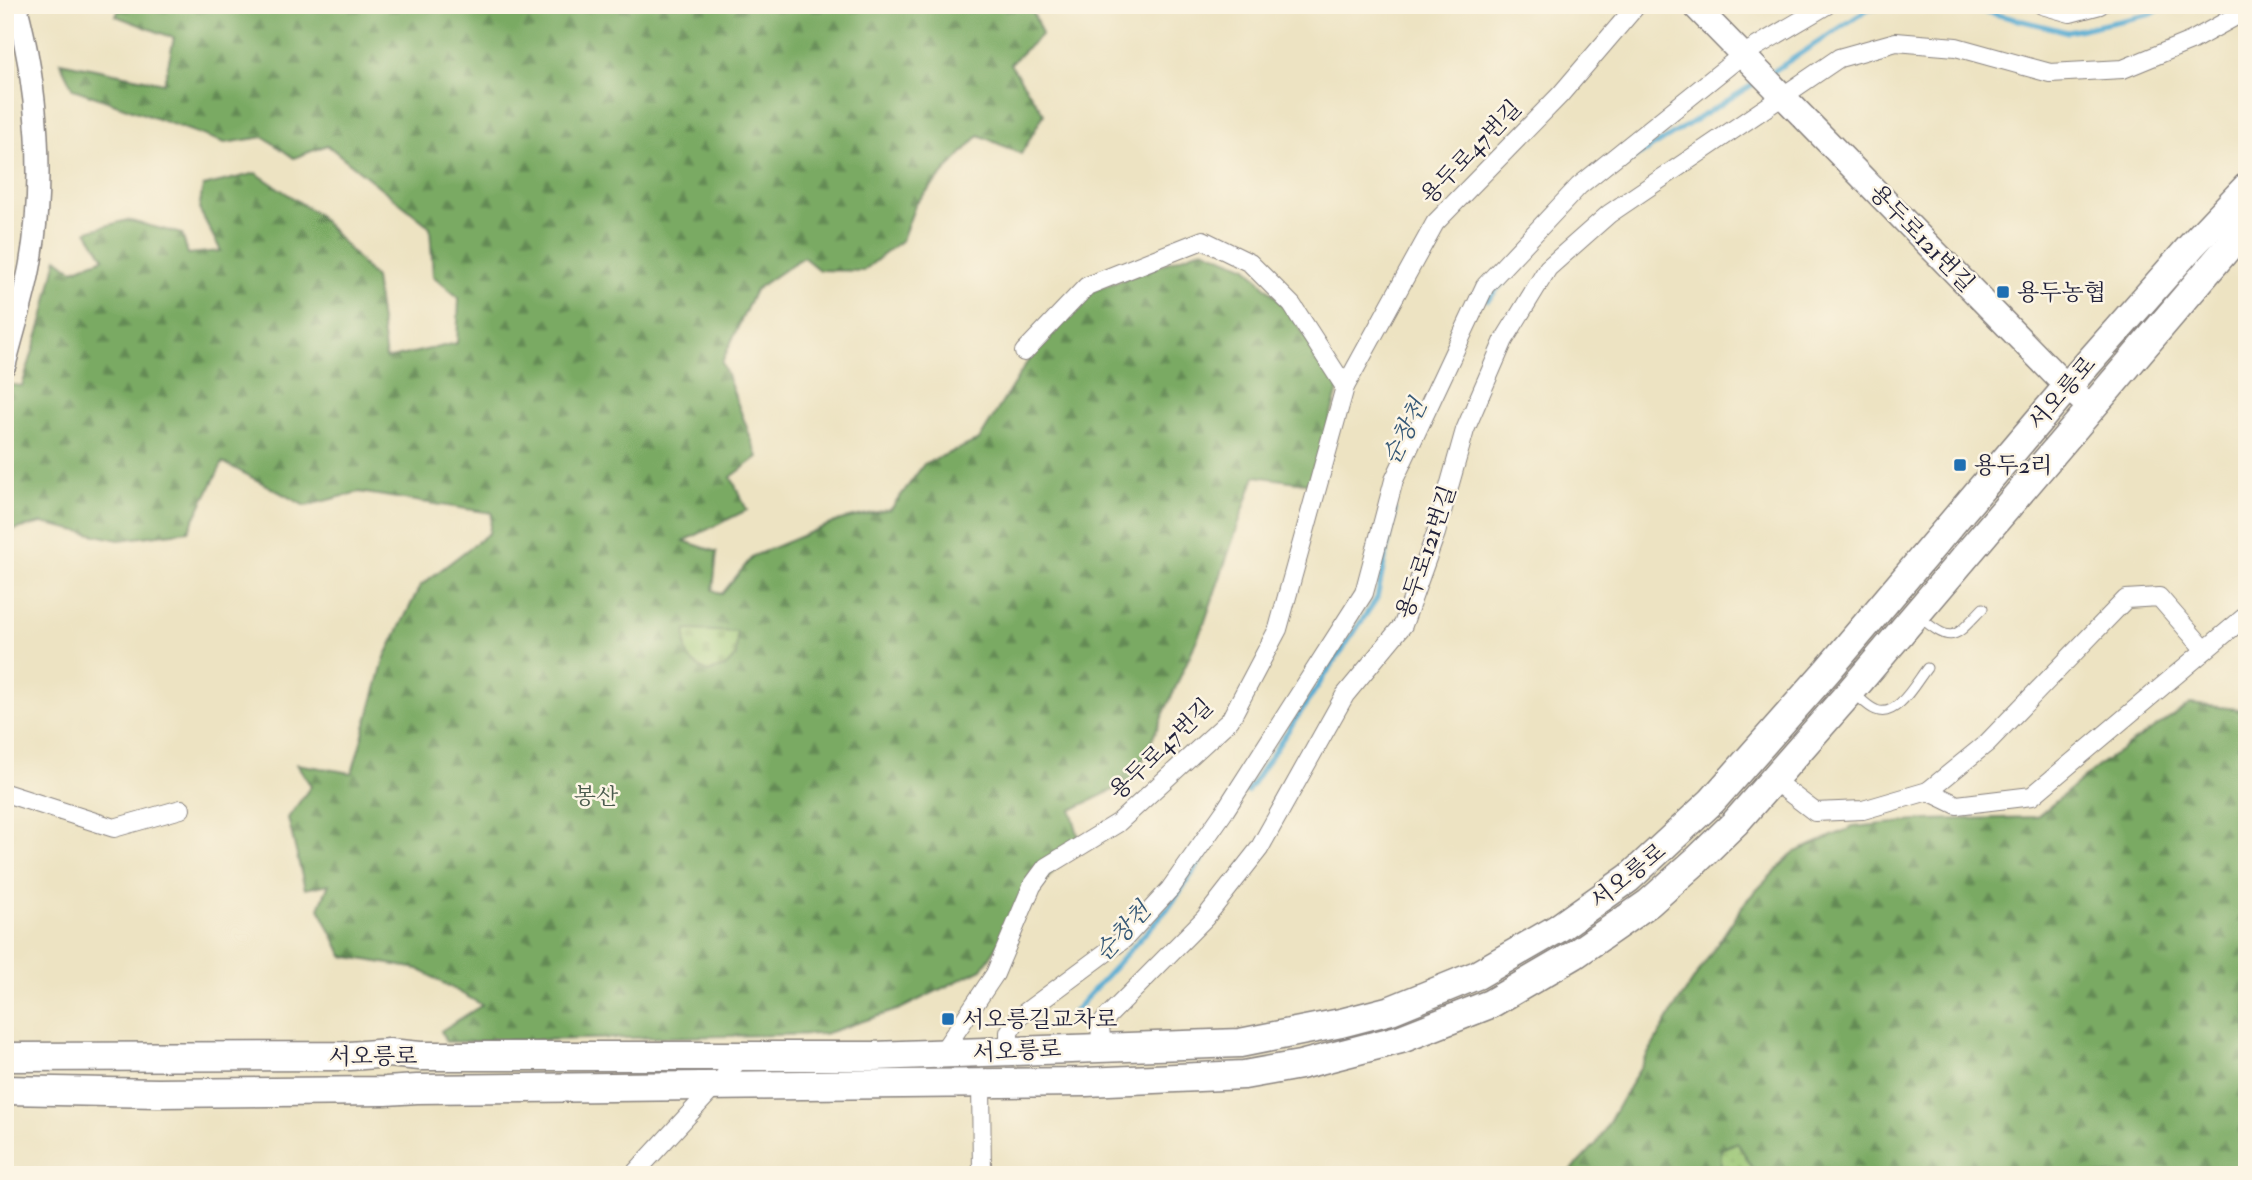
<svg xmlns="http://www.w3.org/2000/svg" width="2252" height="1180" viewBox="0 0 2252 1180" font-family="'IM FELL Double Pica','Noto Serif KR',serif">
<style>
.grass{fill:url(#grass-dots);stroke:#5d7456;stroke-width:2}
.forest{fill:url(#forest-firs);stroke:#4e6650;stroke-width:2}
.cemetery{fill:url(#cemetery-stones);stroke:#5d7456;stroke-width:2}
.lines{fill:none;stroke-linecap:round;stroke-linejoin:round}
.stream{stroke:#55abd2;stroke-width:5}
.service-casing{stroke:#88827e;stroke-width:11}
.minor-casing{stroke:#88827e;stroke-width:20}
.tertiary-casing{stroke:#88827e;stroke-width:24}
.secondary-casing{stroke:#88827e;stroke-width:27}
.primary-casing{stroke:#88827e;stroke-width:31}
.service{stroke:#fff;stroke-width:9}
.minor{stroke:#fff;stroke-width:18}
.tertiary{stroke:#fff;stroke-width:21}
.secondary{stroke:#fff;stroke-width:24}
.primary{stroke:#fff;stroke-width:28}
.poi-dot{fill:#1f6fb2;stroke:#fcf5e5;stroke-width:2.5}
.labels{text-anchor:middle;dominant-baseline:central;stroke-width:5;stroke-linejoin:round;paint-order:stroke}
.street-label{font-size:23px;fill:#22223b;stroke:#fcf5e5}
.poi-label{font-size:23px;fill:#22223b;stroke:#fcf5e5;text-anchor:start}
.park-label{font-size:23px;fill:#4b5b4e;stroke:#fcf5e5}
.water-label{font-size:24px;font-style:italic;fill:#365977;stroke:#fcf5e5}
</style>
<defs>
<pattern id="grass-dots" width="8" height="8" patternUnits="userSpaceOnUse" patternTransform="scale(1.75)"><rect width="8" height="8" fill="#98c572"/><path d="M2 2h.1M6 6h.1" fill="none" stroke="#83a964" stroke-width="1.8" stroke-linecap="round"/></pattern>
<pattern id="forest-firs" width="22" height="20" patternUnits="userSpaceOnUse" patternTransform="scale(1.75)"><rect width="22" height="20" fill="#7aaa64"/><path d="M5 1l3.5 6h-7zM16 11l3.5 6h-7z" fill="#648a54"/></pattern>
<pattern id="cemetery-stones" width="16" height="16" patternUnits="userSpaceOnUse" patternTransform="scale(1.75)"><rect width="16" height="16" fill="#98c572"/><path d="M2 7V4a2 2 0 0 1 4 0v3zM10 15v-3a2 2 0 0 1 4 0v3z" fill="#83a964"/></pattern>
</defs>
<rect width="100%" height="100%" fill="#fcf5e5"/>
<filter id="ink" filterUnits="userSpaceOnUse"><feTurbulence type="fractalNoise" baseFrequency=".0143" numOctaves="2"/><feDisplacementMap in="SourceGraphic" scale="14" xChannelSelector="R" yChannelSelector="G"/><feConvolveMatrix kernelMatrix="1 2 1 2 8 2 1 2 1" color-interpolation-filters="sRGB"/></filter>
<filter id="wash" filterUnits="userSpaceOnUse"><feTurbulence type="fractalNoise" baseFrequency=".00686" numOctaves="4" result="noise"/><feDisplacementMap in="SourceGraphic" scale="28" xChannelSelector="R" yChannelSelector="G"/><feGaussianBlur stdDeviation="1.57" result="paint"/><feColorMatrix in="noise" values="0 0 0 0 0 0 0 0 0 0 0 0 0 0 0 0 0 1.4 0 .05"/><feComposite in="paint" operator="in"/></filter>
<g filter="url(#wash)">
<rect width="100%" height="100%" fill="#ede3c2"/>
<!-- grass -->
<polygon class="grass" points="1737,1142 1757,1175 1721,1175 1721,1149"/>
<!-- forest -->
<g class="forest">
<polygon points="121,5 1030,5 1042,34 1010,64 1044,114 1021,154 979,135 916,203 902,240 863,271 819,270 803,257 755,290 722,362 758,457 731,477 747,510 684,541 717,552 713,590 722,594 753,556 840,520 891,509 924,464 979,440 1029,359 1092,291 1203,249 1247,267 1286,308 1339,387 1311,484 1255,476 1204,624 1134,780 1071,810 1079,838 1008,930 982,969 900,1009 824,1034 446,1042 441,1031 482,1005 418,969 343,956 319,908 329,884 305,889 288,818 311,786 297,764 352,773 385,657 420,586 489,533 492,513 359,492 305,506 223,462 188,531 119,540 42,523 5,532 5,384 22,386 43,319 57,258 73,270 104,258 87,231 127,220 182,234 188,254 221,251 199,209 203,186 256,173 317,214 375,278 386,359 457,343 459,298 433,276 430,227 327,145 294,158 264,137 225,143 73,89 60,62 164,83 174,38 116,16"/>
<polygon points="2190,704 2247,710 2247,1175 1757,1175 1737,1142 1721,1149 1721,1175 1567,1175 1597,1143 1672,1012 1746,901 1793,853 1853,827 1927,820 2037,817 2102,763"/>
</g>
<!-- cemetery -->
<path class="cemetery" d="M686,630L737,632L736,656L725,667L708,672C686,661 684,655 686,630Z"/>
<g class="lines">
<!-- stream -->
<g class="stream">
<polyline points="1958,5 2068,32 2152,14 2166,5"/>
<polyline points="1771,73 1870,8 1915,5"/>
<polyline points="1596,182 1760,80"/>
<polyline points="1488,300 1543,237"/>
<polyline points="1247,792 1377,598 1395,510"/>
<polyline points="1070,1016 1170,906 1213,843"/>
</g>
</g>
</g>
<g filter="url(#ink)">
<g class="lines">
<!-- service casing -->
<g class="service-casing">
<g id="service">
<path d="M1918,616C1954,645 1953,639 1983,608"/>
<path d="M1854,693C1860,698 1868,707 1876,710C1897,719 1916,682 1927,668"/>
</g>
</g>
<!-- minor casing -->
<g class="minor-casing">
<g id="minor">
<polyline points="2042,5 2070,13 2100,5"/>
<polyline points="1024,352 1087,286 1203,240 1250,263 1292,305 1345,387"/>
<polyline points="1773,780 1815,812 1863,810 1928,791 1957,805 2032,796 2247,615"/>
<polyline points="1928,791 1987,743 2126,599 2159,597 2205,650"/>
<polyline points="5,793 114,828 181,809"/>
<polyline points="1102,1047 1100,1027 1107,1017 1205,918 1259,849 1345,695 1403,625 1436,533 1465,430 1504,340 1548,268 1609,214 1839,58 1896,42 1956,47 2050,73 2123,69 2191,41 2247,10"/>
<polyline points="1009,1053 1009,1032 1019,1017 1124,939 1170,889 1224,812 1364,593 1394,480 1485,286 1579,186 1742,55 1827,5"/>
<polyline points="941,1054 995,974 1032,886 1046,867 1118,823 1230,720 1278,629 1345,387 1435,223 1560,95 1637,5"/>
<polyline points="981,1082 982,1175"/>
<polyline points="633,1175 741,1058"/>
</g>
</g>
<!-- tertiary casing -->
<g class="tertiary-casing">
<path id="tertiary" d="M5,365C13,332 24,299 30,266C45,183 38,86 16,5"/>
</g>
<!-- secondary casing -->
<g class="secondary-casing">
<polyline id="secondary" points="1694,5 2067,387 2091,408"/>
</g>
<!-- primary casing -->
<g class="primary-casing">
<g id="primary">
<polyline points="5,1057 350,1056 389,1053 420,1056 874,1056 1240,1043 1341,1023 1391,1010 1477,975 1557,929 1629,878 1712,801 1827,671 2067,387 2193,244 2247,187"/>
<polyline points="5,1090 158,1093 386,1091 417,1089 1086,1082 1244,1075 1300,1065 1401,1039 1490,1004 1574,955 1649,903 1697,860 1735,823 1851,691 2247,225"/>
</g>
</g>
<!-- service -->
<use href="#service" class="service"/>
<!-- minor -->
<use href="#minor" class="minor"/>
<!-- tertiary -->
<use href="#tertiary" class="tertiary"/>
<!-- secondary -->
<use href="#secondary" class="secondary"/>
<!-- primary -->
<use href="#primary" class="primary"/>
</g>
</g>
<!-- markers -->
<g class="poi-dot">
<rect x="1996" y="285" width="14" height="14" rx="3.5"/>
<rect x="1953" y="458" width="14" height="14" rx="3.5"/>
<rect x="941" y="1012" width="14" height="14" rx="3.5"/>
</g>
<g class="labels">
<!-- street labels -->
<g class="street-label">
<text transform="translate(1471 152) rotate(-46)">용두로47번길</text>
<text transform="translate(1922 238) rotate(46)">용두로121번길</text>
<text transform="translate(2062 393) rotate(-49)">서오릉로</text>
<text transform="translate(1426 552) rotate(-71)">용두로121번길</text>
<text transform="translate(1161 749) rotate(-44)">용두로47번길</text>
<text transform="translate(1628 876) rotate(-39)">서오릉로</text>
<text transform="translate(1017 1051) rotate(-3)">서오릉로</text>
<text x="373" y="1056">서오릉로</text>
</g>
<!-- poi labels -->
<g class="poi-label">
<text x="2017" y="292">용두농협</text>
<text x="1974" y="465">용두2리</text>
<text x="962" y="1019">서오릉길교차로</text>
</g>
<!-- park labels -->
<g class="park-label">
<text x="596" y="796">봉산</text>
</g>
<!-- water labels -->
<g class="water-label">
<text transform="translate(1405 432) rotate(-64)">순창천</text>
<text transform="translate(1123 932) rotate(-48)">순창천</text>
</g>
</g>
<!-- margin -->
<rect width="2252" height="1180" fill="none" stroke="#fcf5e5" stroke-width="28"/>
</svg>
